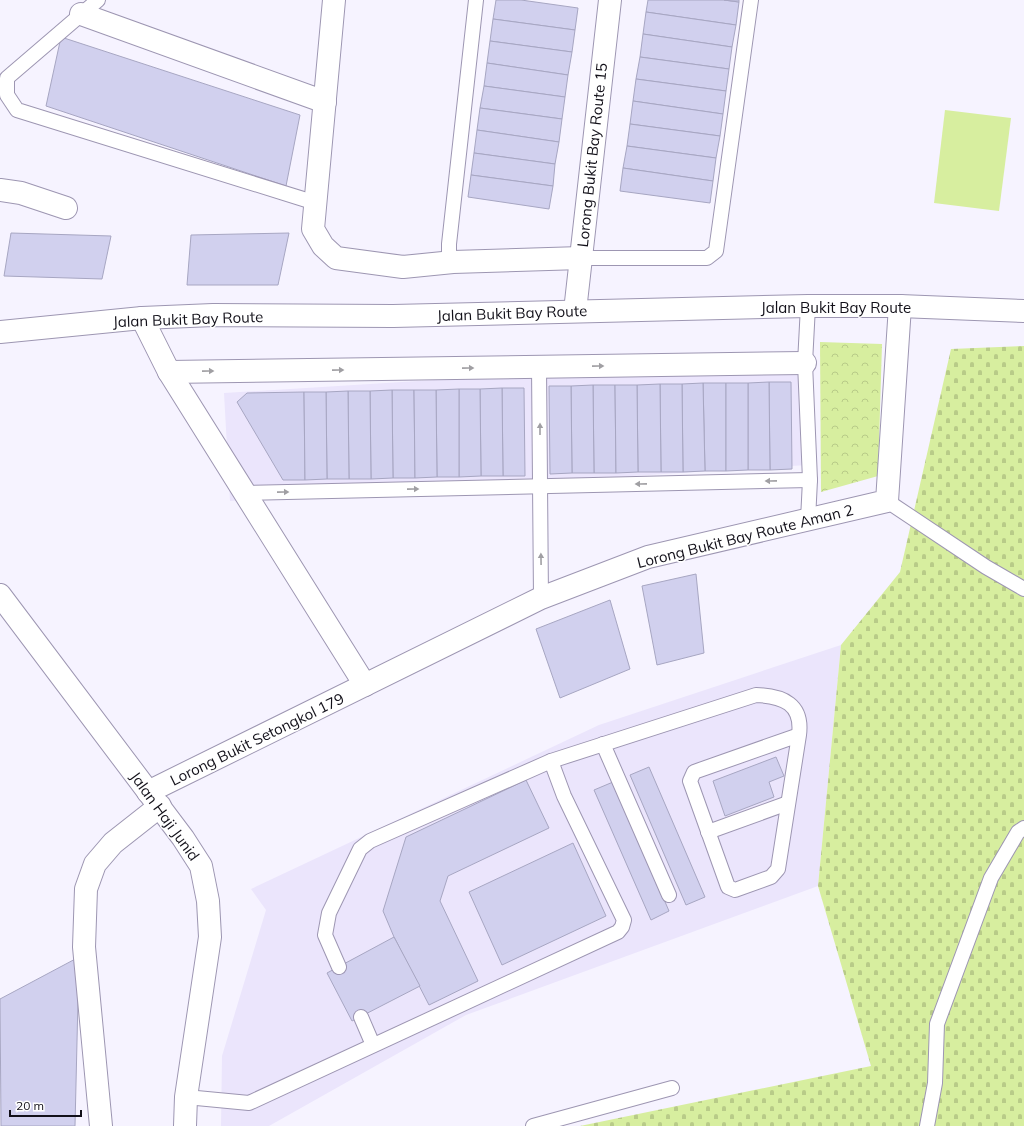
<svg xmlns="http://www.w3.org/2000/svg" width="1024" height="1126" viewBox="0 0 1024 1126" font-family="Mulish,sans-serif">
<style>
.built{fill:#ebe5fc}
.cemetery{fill:url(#cemetery-stones)}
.park{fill:url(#park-crowns)}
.garden{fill:#d7ee9f}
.building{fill:#d1d0ee;stroke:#a7a6c2}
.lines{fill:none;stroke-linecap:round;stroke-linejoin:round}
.lane-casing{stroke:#9d96b2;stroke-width:16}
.street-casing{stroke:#9d96b2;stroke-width:24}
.secondary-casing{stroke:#9d96b2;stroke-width:24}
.lane{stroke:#fff;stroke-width:14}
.street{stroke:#fff;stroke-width:22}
.secondary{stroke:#fff;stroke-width:22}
.oneway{fill:#a09fa3}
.labels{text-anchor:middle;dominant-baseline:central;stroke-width:3;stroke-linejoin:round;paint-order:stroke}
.street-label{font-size:15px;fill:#121019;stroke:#fff}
</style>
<defs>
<pattern id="cemetery-stones" width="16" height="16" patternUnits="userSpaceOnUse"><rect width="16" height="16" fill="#d7ee9f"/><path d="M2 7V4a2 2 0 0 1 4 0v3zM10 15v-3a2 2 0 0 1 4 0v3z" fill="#b8cb88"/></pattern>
<pattern id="park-crowns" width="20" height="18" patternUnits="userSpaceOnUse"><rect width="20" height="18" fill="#d7ee9f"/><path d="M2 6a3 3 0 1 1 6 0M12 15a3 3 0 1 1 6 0" fill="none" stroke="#b8cb88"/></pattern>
</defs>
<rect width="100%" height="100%" fill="#f6f3ff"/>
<!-- built -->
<g class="built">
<polygon points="803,357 808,465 230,501 224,393"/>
<polygon points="841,645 818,886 466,1015 269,1126 221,1126 222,1056 266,910 251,889 599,725"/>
</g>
<!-- cemetery -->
<polygon class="cemetery" points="1024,346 1024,1126 580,1126 871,1066 818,886 841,645 900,572 951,349"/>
<!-- park -->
<polygon class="park" points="820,342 882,344 878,476 821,492"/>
<!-- garden -->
<polygon class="garden" points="945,110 1011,118 999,211 934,203"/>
<!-- building -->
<g class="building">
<polygon points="496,0 521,0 578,8 575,30 493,19"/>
<polygon points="648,0 724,0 739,2 736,25 646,12"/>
<polygon points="724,0 739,0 739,2"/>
<polygon points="646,12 736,25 732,47 643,34"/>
<polygon points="493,19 575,30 572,52 490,41"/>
<polygon points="643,34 732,47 729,69 640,57"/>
<polygon points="61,37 300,115 286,186 46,106"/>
<polygon points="490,41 572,52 568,75 487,63"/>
<polygon points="640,57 729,69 726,91 636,79"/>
<polygon points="487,63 568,75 565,97 484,86"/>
<polygon points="636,79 726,91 723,114 633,101"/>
<polygon points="484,86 565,97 562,119 480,108"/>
<polygon points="633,101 723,114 720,136 630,124"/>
<polygon points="480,108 562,119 559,142 477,130"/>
<polygon points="630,124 720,136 716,158 627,146"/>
<polygon points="477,130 559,142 555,164 474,153"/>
<polygon points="627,146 716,158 713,181 623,168"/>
<polygon points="474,153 555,164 553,186 471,175"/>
<polygon points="623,168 713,181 710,203 620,191"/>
<polygon points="471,175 553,186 549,209 468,197"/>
<polygon points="11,233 111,236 102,279 4,276"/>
<polygon points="289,233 278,285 187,285 191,235"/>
<polygon points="769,382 791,382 792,469 770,470"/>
<polygon points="769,382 770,470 748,470 748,383"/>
<polygon points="703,383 726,383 726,471 705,471"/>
<polygon points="703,383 705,471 683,472 682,384"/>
<polygon points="726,383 748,383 748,470 726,471"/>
<polygon points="660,384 682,384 683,472 661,472"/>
<polygon points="660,384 661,472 638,472 637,385"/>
<polygon points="593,385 615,385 616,473 594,473"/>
<polygon points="593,385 594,473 572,473 571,386"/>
<polygon points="615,385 637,385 638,472 616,473"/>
<polygon points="549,386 571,386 572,473 550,474"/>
<polygon points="502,388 524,388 525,476 503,476"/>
<polygon points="502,388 503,476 481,476 480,389"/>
<polygon points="459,389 480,389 481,476 459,477"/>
<polygon points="459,389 459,477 437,477 436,390"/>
<polygon points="392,390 414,390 415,478 393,478"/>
<polygon points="392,390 393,478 371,479 370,391"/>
<polygon points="414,390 436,390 437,477 415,478"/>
<polygon points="348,391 370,391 371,479 349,479"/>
<polygon points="348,391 349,479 327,479 326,392"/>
<polygon points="304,392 305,480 283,480 237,402 247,393"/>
<polygon points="304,392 326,392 327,479 305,480"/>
<polygon points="696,574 704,653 657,665 642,586"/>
<polygon points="610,600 630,669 560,698 536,629"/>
<polygon points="776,757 784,776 769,782 774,797 725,816 713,781"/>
<polygon points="649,767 705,897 686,905 630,775"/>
<polygon points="526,780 549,828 448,876 440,901 478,981 429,1005 394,937 383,911 406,837"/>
<polygon points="613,782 669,911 651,920 594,790"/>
<polygon points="573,843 606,916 502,965 469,892"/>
<polygon points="394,937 420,986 352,1021 327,973"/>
<polygon points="79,957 75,1126 1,1126 0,999"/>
</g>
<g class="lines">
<!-- lane casing -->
<g class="lane-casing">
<g id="lane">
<polyline points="98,0 7,78 7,95 17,110 316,203"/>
<polyline points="581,258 707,258 716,251 751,0"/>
<polyline points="449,262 449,244 476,0"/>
<polyline points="539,367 541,598"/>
<polyline points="244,493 810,480"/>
<polyline points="887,501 986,567 1024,589"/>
<polyline points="808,520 810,480 805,363 808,306"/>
<polyline points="603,744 669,895"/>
<polyline points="708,832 788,803"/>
<polyline points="339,967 325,935 329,913 360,849 370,841 551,761"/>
<polyline points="361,1017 373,1045"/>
<path d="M186,1097L249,1103L618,932L622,927L624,920L564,796L551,761L756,695C783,696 803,704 799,735L778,869L771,877L735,890L728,887L690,781L694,772L799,735"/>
<polyline points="533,1126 672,1088"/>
<polyline points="927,1126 935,1083 937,1024 991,878 1018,832 1024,828"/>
</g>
</g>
<!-- street casing -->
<g class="street-casing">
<g id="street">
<polyline points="334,0 313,229 323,246 336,258 403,267 453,262 581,258"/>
<polyline points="81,14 325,102"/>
<polyline points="0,190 21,193 66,208"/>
<polyline points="575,311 610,0"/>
<polyline points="142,318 169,372 365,685"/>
<polyline points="169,372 805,363"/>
<polyline points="148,792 541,598 648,557 887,501 900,306"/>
<polyline points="101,1126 84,947 86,889 95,864 113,843 160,806"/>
</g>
</g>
<!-- secondary casing -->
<g class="secondary-casing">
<g id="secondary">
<polyline points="0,332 142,318 213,315 393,316 808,306 900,306 1024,311"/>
<polyline points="0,595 183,838 201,866 208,901 210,937 186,1097 185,1126"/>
</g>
</g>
<!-- lane -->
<use href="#lane" class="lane"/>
<!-- street -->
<use href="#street" class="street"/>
<!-- secondary -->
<use href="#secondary" class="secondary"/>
</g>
<!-- one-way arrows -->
<defs><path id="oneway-solid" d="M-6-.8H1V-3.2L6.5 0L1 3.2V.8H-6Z"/></defs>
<g class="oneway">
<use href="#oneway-solid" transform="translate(598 366) rotate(-1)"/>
<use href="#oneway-solid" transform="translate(468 368) rotate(-1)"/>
<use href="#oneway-solid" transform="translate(338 370) rotate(-1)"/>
<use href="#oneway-solid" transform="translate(208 371) rotate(-1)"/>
<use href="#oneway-solid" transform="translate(540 429) rotate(-90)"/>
<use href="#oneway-solid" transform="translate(771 481) rotate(179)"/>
<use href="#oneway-solid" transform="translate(641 484) rotate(179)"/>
<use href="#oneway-solid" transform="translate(413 489) rotate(-1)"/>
<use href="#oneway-solid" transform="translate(283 492) rotate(-1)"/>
<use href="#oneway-solid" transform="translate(541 559) rotate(-91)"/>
</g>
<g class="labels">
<!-- street labels -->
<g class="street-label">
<text transform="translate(592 155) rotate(-84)">Lorong Bukit Bay Route 15</text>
<text x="836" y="307">Jalan Bukit Bay Route</text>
<text transform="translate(512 313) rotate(-2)">Jalan Bukit Bay Route</text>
<text transform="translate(188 319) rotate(-2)">Jalan Bukit Bay Route</text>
<text transform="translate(745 536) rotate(-14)">Lorong Bukit Bay Route Aman 2</text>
<text transform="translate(257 739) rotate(-26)">Lorong Bukit Setongkol 179</text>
<text transform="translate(165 816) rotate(54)">Jalan Haji Junid</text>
</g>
</g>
<!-- scale -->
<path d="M10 1110v6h71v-6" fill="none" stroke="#121019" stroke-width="2"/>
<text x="16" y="1110" font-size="12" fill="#121019" stroke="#ffffff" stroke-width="3" paint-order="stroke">20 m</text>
</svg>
